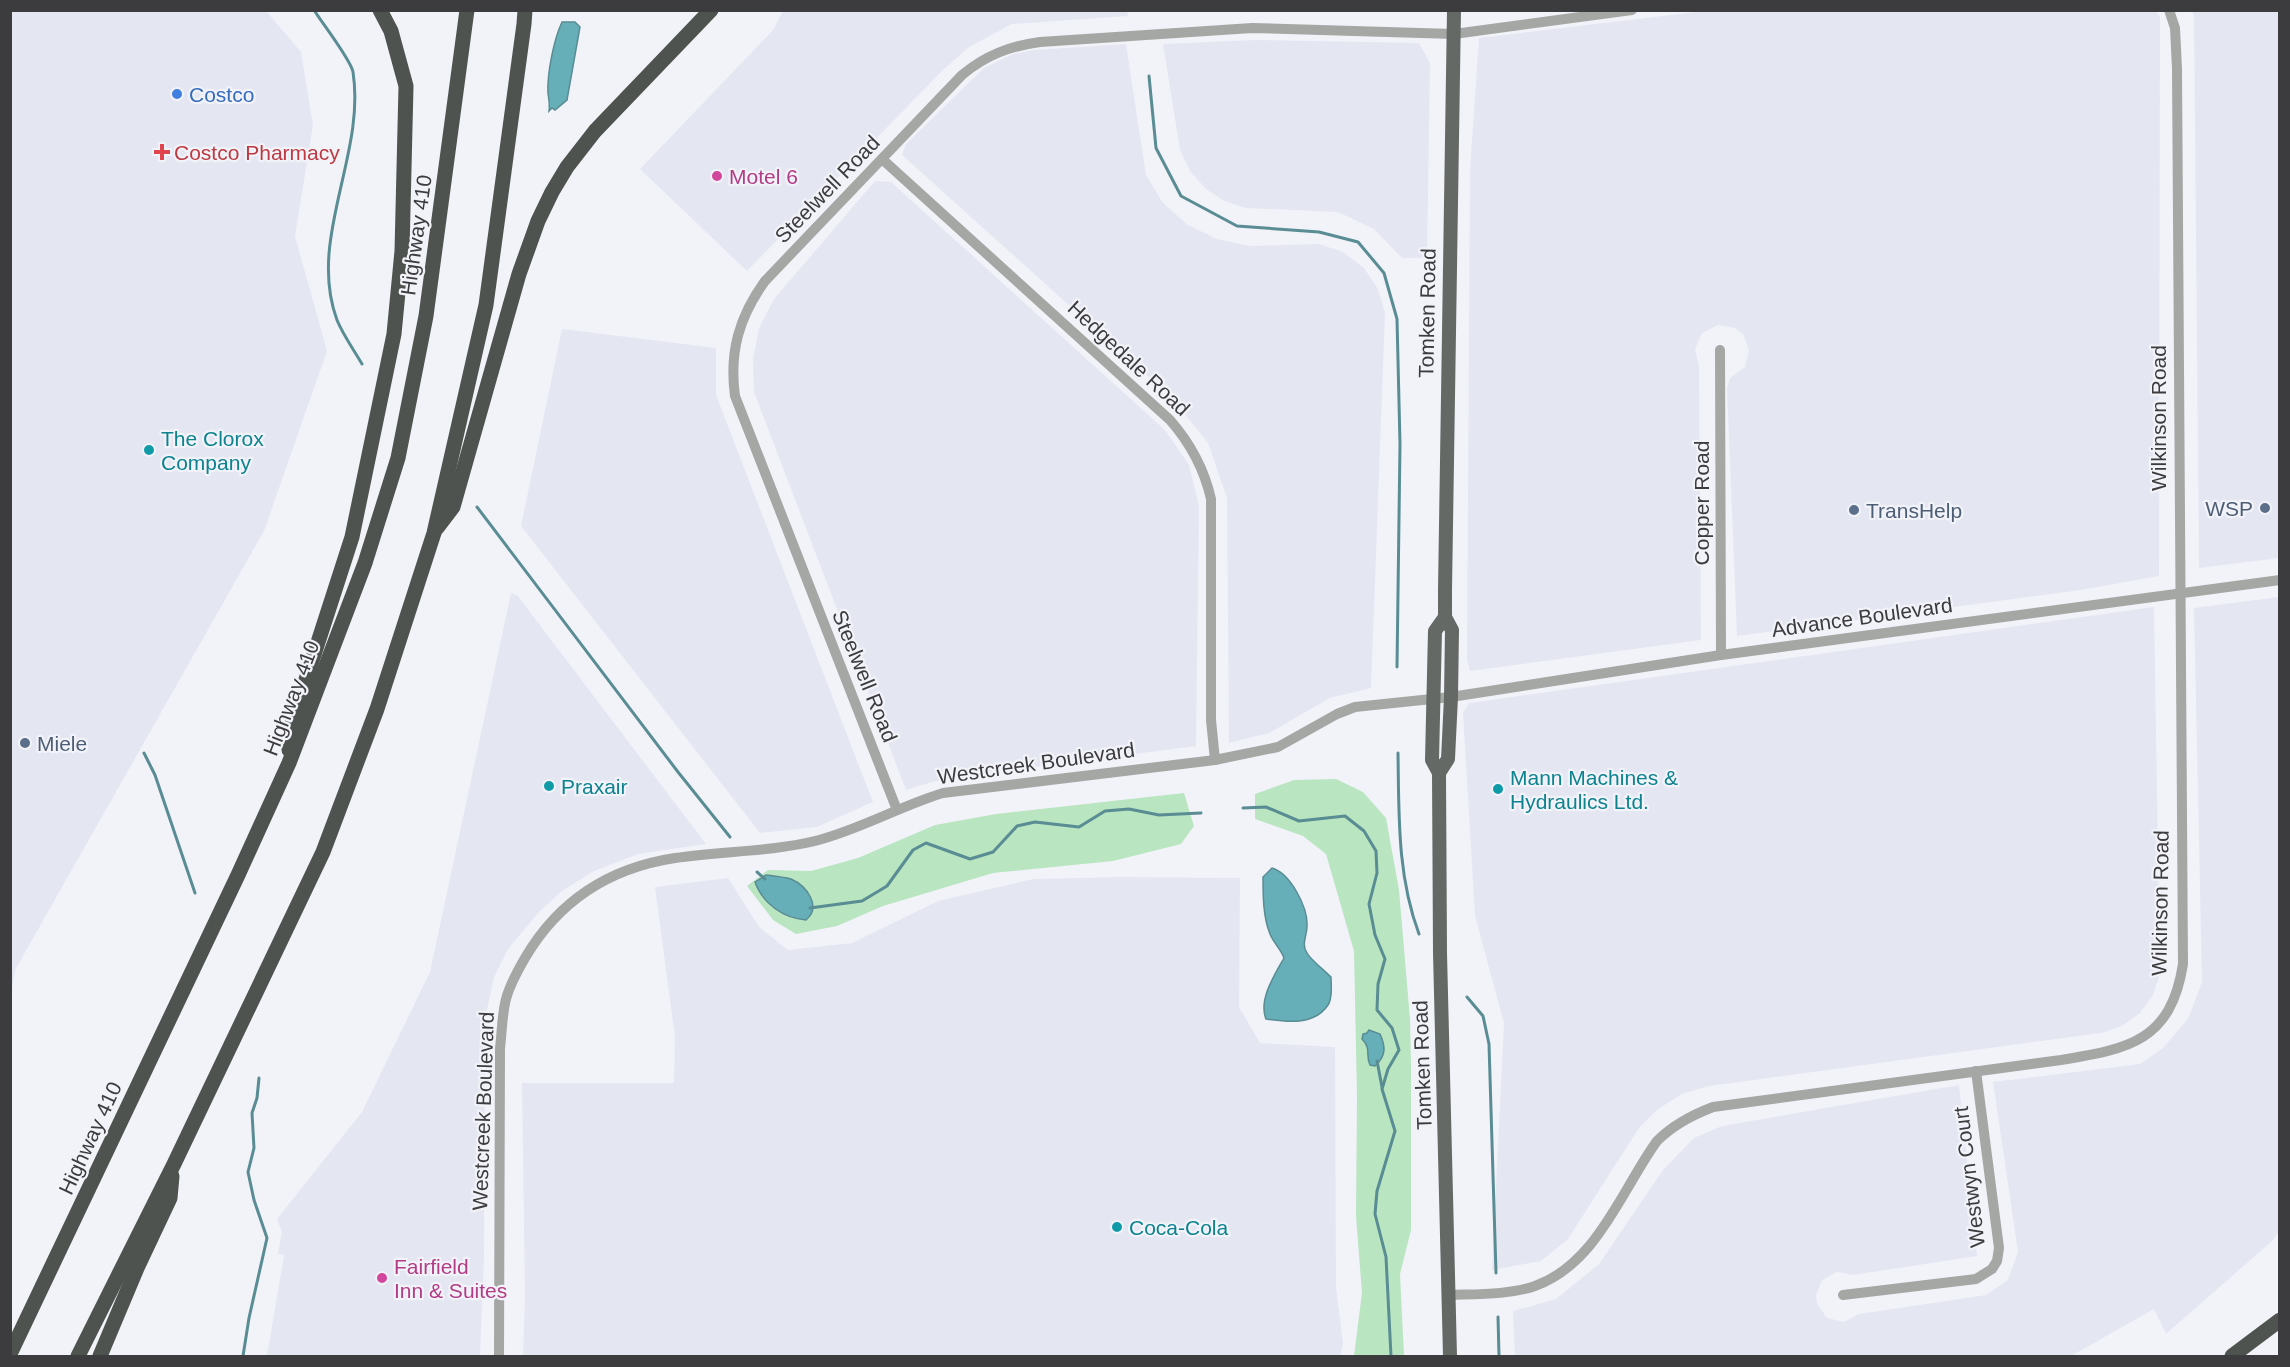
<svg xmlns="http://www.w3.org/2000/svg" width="2290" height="1367" viewBox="0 0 2290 1367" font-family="Helvetica,sans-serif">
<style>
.built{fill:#e4e6f2}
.green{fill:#b9e5c1}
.water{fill:#66afb8;stroke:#598c93;stroke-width:1.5}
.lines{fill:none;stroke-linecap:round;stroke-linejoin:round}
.stream{stroke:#598c93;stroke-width:3}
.minor{stroke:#a5a7a5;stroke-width:10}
.major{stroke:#656965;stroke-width:14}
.highway{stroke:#4f534f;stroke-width:15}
.shop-dot{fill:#3f7fe0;stroke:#f2f3f9;stroke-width:2}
.health-dot{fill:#e0444e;stroke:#f2f3f9;stroke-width:2}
.hotel-dot{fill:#d1479c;stroke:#f2f3f9;stroke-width:2}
.culture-dot{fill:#0f9aa8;stroke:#f2f3f9;stroke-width:2}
.service-dot{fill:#5c6f8a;stroke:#f2f3f9;stroke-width:2}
.labels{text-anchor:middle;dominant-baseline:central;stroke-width:4.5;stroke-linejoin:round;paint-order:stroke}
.shop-label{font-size:21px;fill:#366cbe;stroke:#f2f3f9;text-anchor:start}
.health-label{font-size:21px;fill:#be3a42;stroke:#f2f3f9;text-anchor:start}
.hotel-label{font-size:21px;fill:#b23c85;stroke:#f2f3f9;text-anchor:start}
.street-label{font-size:21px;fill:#3c3c3e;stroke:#f2f3f9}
.culture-label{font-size:21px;fill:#0d838f;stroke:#f2f3f9;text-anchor:start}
.service-label{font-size:21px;fill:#4e5e75;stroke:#f2f3f9;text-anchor:start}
</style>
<rect width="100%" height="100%" fill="#f2f3f9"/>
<!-- built -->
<g class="built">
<polygon points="11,10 266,11 301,52 313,125 295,236 327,351 264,531 15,970 11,994"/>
<polygon points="783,11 1127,10 1128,16 1012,24 969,47 942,71 747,271 640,169 773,30"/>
<polygon points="1705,11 2156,11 2160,18 2159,576 2081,590 1737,636 1727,388 1730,378 1745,367 1749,350 1743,334 1735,328 1718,325 1702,333 1695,349 1699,366 1701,640 1470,671 1467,659 1470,170 1479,38"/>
<polygon points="2192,11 2280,11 2279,558 2199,568 2194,16"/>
<polygon points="1257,40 1419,43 1430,63 1427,258 1402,258 1374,229 1338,212 1246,208 1224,201 1205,188 1190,171 1180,150 1163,44"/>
<polygon points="1126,44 1146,175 1163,203 1188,225 1217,239 1249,246 1319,244 1343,252 1364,268 1378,289 1385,313 1371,688 1330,698 1269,733 1229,743 1227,498 1208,443 1172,398 902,155 906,144 984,68 1013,54 1034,50"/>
<polygon points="875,181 891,182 1165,430 1189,465 1199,506 1196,746 966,776 932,782 906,790 754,392 753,359 759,328 774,299"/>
<polygon points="562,329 716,348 716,395 873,802 817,827 760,833 521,526"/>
<polygon points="511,593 517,595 706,844 638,854 594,871 562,891 538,913 508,949 494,977 485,1019 484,1259 480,1356 267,1356 284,1255 278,1254 282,1232 277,1219 362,1112 430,972"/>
<polygon points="2279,597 2280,1231 2271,1242 2166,1334 2154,1309 2071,1356 1515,1356 1513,1311 1556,1299 1599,1264 1663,1170 1694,1138 1722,1126 1959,1085 1977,1256 1853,1275 1837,1272 1822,1280 1816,1296 1817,1304 1827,1318 1844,1322 1859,1314 1986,1295 2008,1280 2018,1252 1993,1082 2140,1064 2163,1048 2188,1019 2202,982 2194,608"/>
<polygon points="2154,607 2160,974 2153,995 2140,1013 2122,1026 2101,1033 1709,1086 1682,1094 1658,1109 1639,1128 1568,1239 1541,1261 1492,1270 1504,1023 1475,916 1463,713 1469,703"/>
<polygon points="1123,877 1240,878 1239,1007 1260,1043 1335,1047 1336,1287 1343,1344 1340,1356 523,1356 525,1296 522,1083 674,1083 675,1037 655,887 728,878 759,927 788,950 852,943 938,901 1033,879"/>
</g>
<!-- green -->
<g class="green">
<polygon points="1336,779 1363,792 1386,818 1399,890 1410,1019 1411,1064 1411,1230 1400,1274 1404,1356 1354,1356 1362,1293 1356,1216 1357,1096 1354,951 1326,854 1303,836 1255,819 1255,794 1294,780"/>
<polygon points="1184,793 1194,826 1181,844 1113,861 993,873 883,906 837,926 796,934 773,920 747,886 768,870 811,871 858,858 935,825 996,814"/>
</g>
<!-- water -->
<g class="water">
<path d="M562,22H575L580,27L567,100L555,110L552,108L549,111C550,105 549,100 548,93C547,73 554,39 562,22Z"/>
<path d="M1272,868C1290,873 1308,907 1307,926C1307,935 1301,945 1307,953C1311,960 1324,970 1331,977C1331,985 1333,998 1328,1005C1314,1026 1286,1022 1266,1019C1258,1000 1275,974 1284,958C1281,949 1273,942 1270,934C1263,917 1263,895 1263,877Z"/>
<path d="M766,875C774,876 783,877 791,879C807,886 822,907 806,920C783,918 763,904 755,882Z"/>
<path d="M1369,1030L1380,1034C1386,1047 1386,1056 1375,1066L1370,1065C1365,1055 1372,1049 1362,1039L1363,1034L1367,1033Z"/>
</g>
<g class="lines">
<!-- stream -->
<g class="stream">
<path d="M314,10C322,23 351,60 353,72C366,155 307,239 337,320C343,335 354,350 362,364"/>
<polyline points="1149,76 1156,148 1181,196 1237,226 1319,232 1358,242 1384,273 1397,319 1400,444 1397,667"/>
<polyline points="477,507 678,772 730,837"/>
<polyline points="144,753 155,775 195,893"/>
<path d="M1398,753C1399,814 1397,875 1419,934"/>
<polyline points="1243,808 1266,807 1299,821 1345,816 1364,831 1376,851 1377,873 1369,904 1375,935 1385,959 1378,984 1377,1010 1392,1028 1399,1050 1388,1069 1382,1089 1395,1131 1377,1191 1375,1214 1386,1257 1391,1356"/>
<polyline points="757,872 765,879"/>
<polyline points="810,908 862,901 887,886 913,850 926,843 970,859 993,852 1017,826 1035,822 1079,827 1105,811 1129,809 1159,815 1201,813"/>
<polyline points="1467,997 1483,1016 1489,1044 1496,1273"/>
<polyline points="1377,1061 1382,1087"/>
<polyline points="1498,1317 1499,1356"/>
<polyline points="243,1356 249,1318 267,1238 254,1200 248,1172 254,1148 252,1113 257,1098 259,1078"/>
</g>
<!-- minor -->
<g class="minor">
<path d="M882,159L1170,420C1191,444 1204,468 1211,499V720L1215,760"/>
<polyline points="1720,350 1721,655"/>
<path d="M897,810L735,396C729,352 739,317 765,281L962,75C986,55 1010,46 1040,42L1252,28L1454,34L1632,10"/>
<path d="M1449,1295C1477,1294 1509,1295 1535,1286C1597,1264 1622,1189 1657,1141C1673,1125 1692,1115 1713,1107L2061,1060C2129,1049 2171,1041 2183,964L2177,69L2175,28L2169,10"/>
<polyline points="1843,1295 1976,1279 1992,1269 1997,1261 1999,1248 1976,1071"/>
<path d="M499,1356L500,1048C502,1032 502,1014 506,999C510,984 518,970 525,958C559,900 609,868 675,858C721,851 769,852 815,841C859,830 900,806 943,793L1215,760L1278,747L1337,714L1355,707L1451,697L1721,655L2280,580"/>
</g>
<!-- major -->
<g class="major">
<polyline points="1445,617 1435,631 1432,760 1439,773 1440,953 1450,1356"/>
<polyline points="1439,773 1448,759 1451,697 1452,630 1445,617 1445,590 1454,10"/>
</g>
<!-- highway -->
<g class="highway">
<polyline points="437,528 453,507 519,274 538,221 552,192 567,167 595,131 711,10"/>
<polyline points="289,750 290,729 352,537 394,334 402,251 406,86 391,31 380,10"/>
<polyline points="10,1354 238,875 289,763 365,563 398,458 426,316 467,10"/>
<polyline points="78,1356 174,1164 323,852 377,709 434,533 486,305 524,24 525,10"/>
<polyline points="100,1356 137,1268 170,1198 172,1176"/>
<polyline points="2232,1356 2280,1320"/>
</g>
</g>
<!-- markers -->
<circle class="shop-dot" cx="177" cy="94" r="6"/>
<path class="health-dot" d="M159 143h6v6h6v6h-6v6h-6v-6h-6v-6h6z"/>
<g class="hotel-dot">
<circle cx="717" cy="176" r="6"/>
<circle cx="382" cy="1278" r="6"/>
</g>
<g class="culture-dot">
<circle cx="149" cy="450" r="6"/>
<circle cx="549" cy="786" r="6"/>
<circle cx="1498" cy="789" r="6"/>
<circle cx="1117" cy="1227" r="6"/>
</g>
<g class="service-dot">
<circle cx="2265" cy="508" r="6"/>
<circle cx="1854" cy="510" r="6"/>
<circle cx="25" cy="743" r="6"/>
</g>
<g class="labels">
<!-- shop labels -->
<g class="shop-label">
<text x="189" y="94">Costco</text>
</g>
<!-- health labels -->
<g class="health-label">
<text x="174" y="152">Costco Pharmacy</text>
</g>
<!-- hotel labels -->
<g class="hotel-label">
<text x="729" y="176">Motel 6</text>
<text x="394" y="1266">Fairfield<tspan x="394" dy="24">Inn &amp; Suites</tspan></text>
</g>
<!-- street labels -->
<g class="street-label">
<text transform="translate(827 189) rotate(-46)">Steelwell Road</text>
<text transform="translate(416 235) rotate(-82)">Highway 410</text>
<text transform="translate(1427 313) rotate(-89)">Tomken Road</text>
<text transform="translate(1129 358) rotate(43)">Hedgedale Road</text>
<text transform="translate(2158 418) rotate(-90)">Wilkinson Road</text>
<text transform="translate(1701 503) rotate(-90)">Copper Road</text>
<text transform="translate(1862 617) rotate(-8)">Advance Boulevard</text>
<text transform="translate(865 676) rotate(68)">Steelwell Road</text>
<text transform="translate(291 698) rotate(-69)">Highway 410</text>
<text transform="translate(1036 763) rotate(-8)">Westcreek Boulevard</text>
<text transform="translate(2160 903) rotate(-89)">Wilkinson Road</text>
<text transform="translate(1422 1065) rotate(-92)">Tomken Road</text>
<text transform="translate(483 1111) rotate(-88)">Westcreek Boulevard</text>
<text transform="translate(90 1138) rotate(-65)">Highway 410</text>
<text transform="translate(1969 1177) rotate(-97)">Westwyn Court</text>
</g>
<!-- culture labels -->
<g class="culture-label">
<text x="161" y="438">The Clorox<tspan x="161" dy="24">Company</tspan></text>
<text x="1510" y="777">Mann Machines &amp;<tspan x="1510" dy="24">Hydraulics Ltd.</tspan></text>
<text x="561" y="786">Praxair</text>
<text x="1129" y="1227">Coca-Cola</text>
</g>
<!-- service labels -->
<g class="service-label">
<text x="2253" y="508" text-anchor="end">WSP</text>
<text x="1866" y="510">TransHelp</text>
<text x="37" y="743">Miele</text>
</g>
</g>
<!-- border -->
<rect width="2290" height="1367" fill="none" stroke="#3c3c3e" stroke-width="24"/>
</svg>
